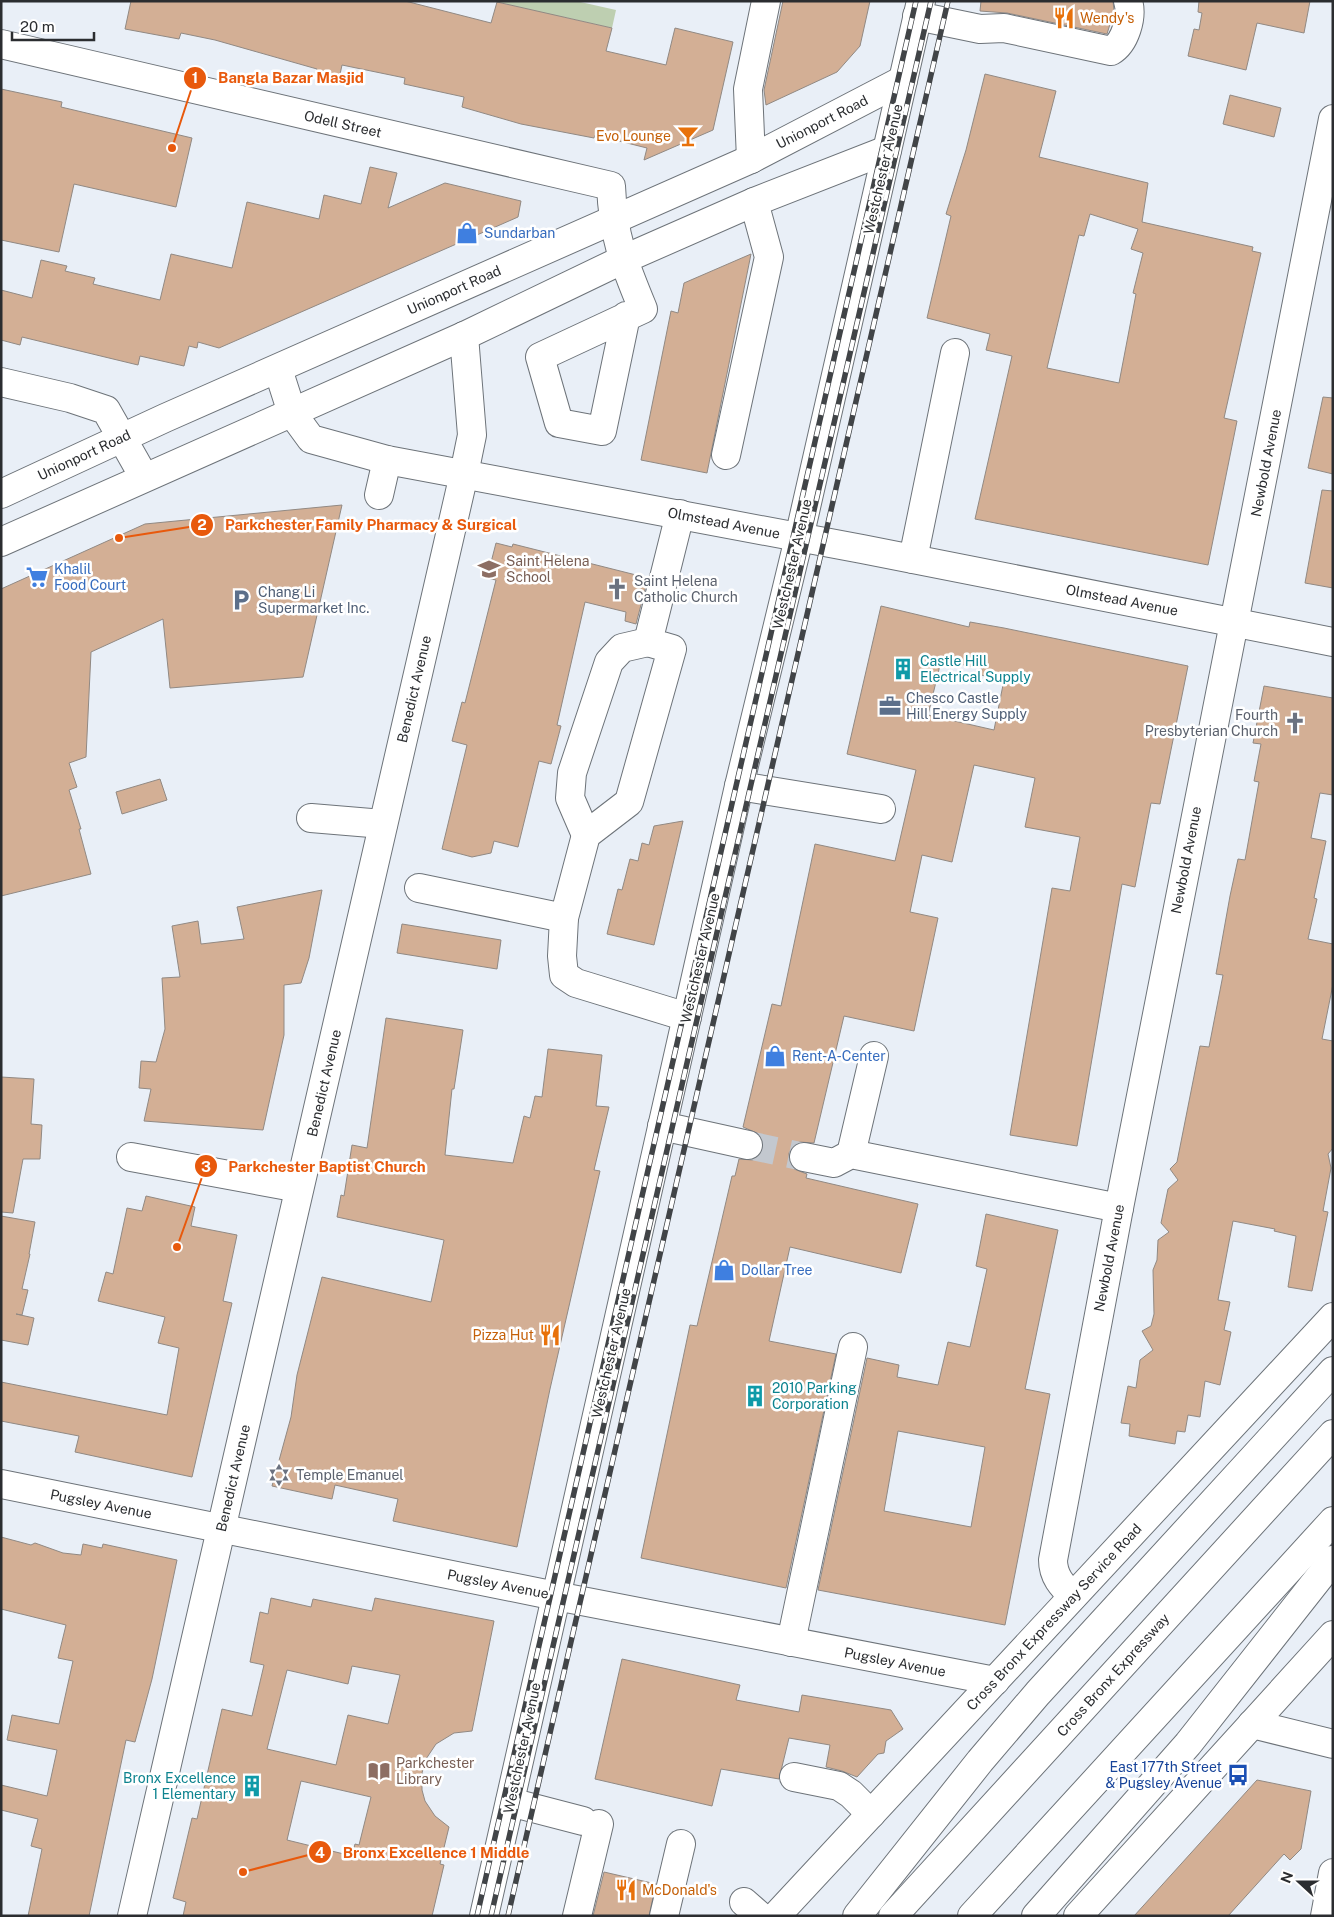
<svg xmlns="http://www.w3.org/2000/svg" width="1334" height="1917" viewBox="0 0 1334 1917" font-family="'Public Sans',sans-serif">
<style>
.green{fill:#becfb1}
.building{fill:#d3af95;stroke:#918983;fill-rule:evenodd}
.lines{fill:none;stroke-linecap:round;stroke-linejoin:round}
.minor-tunnel{stroke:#c3c8cf;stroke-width:28;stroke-dasharray:28 14;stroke-linecap:butt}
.minor-casing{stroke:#6d7379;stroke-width:30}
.major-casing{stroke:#6d7379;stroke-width:30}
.highway-casing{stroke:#6d7379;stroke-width:30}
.minor{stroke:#fff;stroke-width:28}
.major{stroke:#fff;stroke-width:28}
.highway{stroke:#fff;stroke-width:28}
.rail-casing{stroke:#414447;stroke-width:5.5}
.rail{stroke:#fff;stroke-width:4;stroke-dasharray:11;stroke-linecap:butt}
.labels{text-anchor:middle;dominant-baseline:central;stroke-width:5;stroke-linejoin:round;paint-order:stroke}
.food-label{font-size:14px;fill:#c56008;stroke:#fff;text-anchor:start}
.street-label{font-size:14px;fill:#2b2d30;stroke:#fff}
.shop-label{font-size:14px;fill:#366cbe;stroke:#fff;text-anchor:start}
.education-label{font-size:14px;fill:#785e54;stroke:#fff;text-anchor:start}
.worship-label{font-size:14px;fill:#5b616d;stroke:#fff;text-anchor:start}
.service-label{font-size:14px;fill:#4e5e75;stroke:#fff;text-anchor:start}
.culture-label{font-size:14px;fill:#0d838f;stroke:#fff;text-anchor:start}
.transit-label{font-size:14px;fill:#164399;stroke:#fff;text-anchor:end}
.leader{fill:none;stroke:#e8590c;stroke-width:2}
.callout-dot{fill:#e8590c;stroke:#fff;stroke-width:2}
.mark-label{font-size:15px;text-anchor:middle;font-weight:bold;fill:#fff}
.callout-label{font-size:15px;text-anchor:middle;font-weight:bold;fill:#e8590c;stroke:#fff;stroke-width:5;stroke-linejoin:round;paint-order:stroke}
</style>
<rect width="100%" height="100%" fill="#e9eff7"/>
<!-- green -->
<polygon class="green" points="494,1 576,1 616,10 612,28 564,17 557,47 542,13"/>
<!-- building -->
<g class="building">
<polygon points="131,1 405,1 491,23 497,2 612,28 606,51 666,65 675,28 733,42 713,130 644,160 647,148 595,135 594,138 521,124 462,107 464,97 404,84 405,78 342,65 339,79 316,74 317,69 215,40 181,33 179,39 125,29"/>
<polygon points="783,1 870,1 860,46 837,72 766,105 764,90"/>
<polygon points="981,1 1113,1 1114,11 1107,34 1007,13 980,11"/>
<polygon points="1199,1 1310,1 1304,33 1257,23 1246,70 1188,56 1194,29 1199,30 1202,13 1198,12"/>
<path d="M985,74L1056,91L1039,157L1148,183L1142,222L1253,247L1252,251L1261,253L1224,418L1237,421L1208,565L975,519L1012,356L986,350L990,334L927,318L951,216L946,214L966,150ZM1090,214L1138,229L1131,249L1143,253L1133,293L1136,294L1119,383L1047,368L1079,235L1084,236Z"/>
<polygon points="1,89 62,102 61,107 192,138 176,207 74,184 59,252 1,240"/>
<polygon points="1230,95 1281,108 1274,137 1223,124"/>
<polygon points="370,167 397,173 388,208 445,183 521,201 518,217 219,348 198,342 197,348 189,346 184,366 140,356 138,365 22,337 20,345 1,340 1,290 32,298 41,260 67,266 65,271 95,278 93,284 160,300 171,254 232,268 247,202 319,219 324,195 361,204"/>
<polygon points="751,254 707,473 641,460 671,311 678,313 684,283"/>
<polygon points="1323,397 1333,398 1333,474 1308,468"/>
<polygon points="1322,490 1333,491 1333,588 1305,583"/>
<polygon points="342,505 303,677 170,688 163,619 91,652 86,757 69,763 77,787 69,790 81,829 79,829 91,874 1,896 1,589 145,524"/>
<polygon points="496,543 512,547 513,544 648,578 636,624 625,621 626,612 585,602 557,725 561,726 551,764 539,761 518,847 494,841 491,853 472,857 442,849 467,745 452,741 462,702 465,703 496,580 487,578"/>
<path d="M881,606L969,627L970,622L1004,628L1188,666L1160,804L1151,803L1135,887L1122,884L1077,1146L1010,1135L1052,888L1070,891L1080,837L1025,827L1035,778L974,765L952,862L922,855L910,912L938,918L914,1031L844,1016L814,1143L799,1142L793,1146L789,1153V1162L794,1169L807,1174L806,1178L918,1204L901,1273L790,1247L769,1341L836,1354L786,1588L641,1558L690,1325L697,1326L732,1176H735L739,1159L753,1160L760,1155L763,1149V1141L759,1134L743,1127L772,1004L781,1006L815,844L895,861L916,770L847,754ZM941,661L982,668L981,675L1004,680L994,730L928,715Z"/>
<polygon points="1264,686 1333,698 1333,795 1320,793 1311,838 1326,841 1314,898 1317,899 1308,939 1333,944 1333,984 1322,1039 1333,1041 1333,1148 1328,1154 1331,1168 1323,1211 1328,1212 1312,1291 1288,1287 1296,1236 1274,1231 1275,1229 1233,1221 1218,1300 1230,1302 1224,1330 1231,1332 1220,1385 1205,1381 1200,1417 1188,1415 1185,1432 1177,1431 1175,1444 1129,1436 1130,1424 1121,1423 1128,1386 1136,1388 1140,1360 1153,1350 1142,1331 1151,1326 1154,1314 1153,1270 1157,1260 1158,1240 1169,1232 1161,1223 1168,1189 1178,1180 1170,1169 1177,1162 1200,1046 1209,1047 1223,975 1216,974 1230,896 1238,859 1245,860 1259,782 1254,781 1261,744 1253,743"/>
<polygon points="160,779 167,800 122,814 116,792"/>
<polygon points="683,821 654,945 607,934 618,889 622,890 630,859 638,861 642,843 649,845 654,826"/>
<polygon points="322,890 309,958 301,983 284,985 284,1035 263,1130 144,1121 151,1089 139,1088 141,1061 156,1062 165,1029 162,978 180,977 172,926 198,921 201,944 244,939 237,907"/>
<polygon points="402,924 501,940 497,969 397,953"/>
<polygon points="386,1018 463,1030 454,1089 452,1089 445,1155 513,1163 524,1116 530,1118 535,1096 542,1097 548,1049 602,1055 596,1106 609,1107 594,1170 600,1171 550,1389 517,1547 393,1521 398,1499 335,1485 332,1499 272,1486 291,1417 297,1375 322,1277 431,1302 444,1240 337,1217 341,1195 344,1196 352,1145 367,1148"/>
<polygon points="1,1077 34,1079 31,1124 42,1125 40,1159 23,1159 13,1213 1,1212"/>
<polygon points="146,1196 195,1207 191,1226 237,1235 223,1301 232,1303 192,1477 75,1452 79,1436 1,1421 1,1382 167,1415 179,1348 158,1343 165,1317 98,1301 106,1272 113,1274 127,1208 142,1211"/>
<path d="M986,1214L1058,1230L1025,1389L1050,1394L1005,1625L818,1590L867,1358L899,1365L897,1377L938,1385L948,1342L970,1347L987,1269L976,1266ZM898,1431L985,1447L971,1527L884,1511Z"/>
<polygon points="1,1216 35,1222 29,1254 30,1254 22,1289 28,1290 22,1315 16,1314 34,1318 28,1345 1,1340"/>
<polygon points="1,1537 31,1545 35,1543 63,1553 81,1555 83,1544 102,1548 103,1544 177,1560 152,1679 135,1742 126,1740 89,1916 28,1916 42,1849 31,1846 38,1819 1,1810 1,1785 47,1796 57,1750 7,1740 12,1715 59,1724 73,1661 58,1658 66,1625 1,1609"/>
<path d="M271,1598L311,1607L313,1599L372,1611L375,1598L494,1621L472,1731L454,1733L436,1744L426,1759L422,1773V1790L425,1801L435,1816L449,1827L440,1864L444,1865L432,1916H183L186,1902L173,1898L192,1818L197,1819L222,1709L252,1716L264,1665L250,1662L260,1612L268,1614ZM352,1666L400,1675L388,1724L348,1715L336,1765L267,1749L287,1670L348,1684ZM301,1781L371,1797L359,1845L355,1844L352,1856L287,1840Z"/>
<polygon points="622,1659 740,1685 736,1700 799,1712 802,1695 891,1710 903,1729 886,1741 884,1753 878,1754 857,1777 842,1771 826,1767 830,1745 789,1738 779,1779 721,1769 712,1806 595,1779"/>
<polygon points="1257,1780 1311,1791 1301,1849 1290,1860 1284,1854 1228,1916 1134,1916"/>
<polygon points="604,1872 656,1884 649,1916 593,1916"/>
</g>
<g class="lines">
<!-- minor-tunnel -->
<polyline class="minor-tunnel" points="748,1145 804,1157"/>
<!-- minor casing -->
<g class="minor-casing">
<g id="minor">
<path d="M917,16L980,29L1004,28L1111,51C1125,43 1133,17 1128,1"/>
<path d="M1,44L611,186C613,237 624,263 643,309L540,357L559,423L602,431L626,316"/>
<polyline points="751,159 748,89 766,1"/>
<polyline points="278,369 292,413 311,439 387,460 862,549 1333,642"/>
<polyline points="1,382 70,398 106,410 144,477"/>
<polyline points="726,455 769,257 754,202"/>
<polyline points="1,494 165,418 751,159 903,80"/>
<polyline points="379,495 387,460"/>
<polyline points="680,514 648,642 672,649 629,802 586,835 564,918 562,956 564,975 576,983 687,1017"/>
<polyline points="1,542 464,336 622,260 754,202 887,150"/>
<polyline points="913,559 955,353"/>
<polyline points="739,786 881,809"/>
<polyline points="311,818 383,824"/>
<polyline points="586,835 570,798 572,773 609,662 622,648 648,642"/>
<polyline points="419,888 564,918"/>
<polyline points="662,1126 748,1145"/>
<polyline points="851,1154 874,1056"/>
<polyline points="131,1157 299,1188"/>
<polyline points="804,1157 834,1163 851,1154 1119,1208"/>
<polyline points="1,1484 556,1596 995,1681"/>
<path d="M1073,1596C1062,1586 1053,1576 1053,1560L1119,1208L1333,119"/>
<polyline points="791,1642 853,1347"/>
<polyline points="1252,1724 1333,1744"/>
<polyline points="794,1777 839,1786 851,1794 871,1814"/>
<polyline points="510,1802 583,1821"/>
<polyline points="744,1902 760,1916"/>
<polyline points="132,1916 464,474 472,435 464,336"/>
<polyline points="577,1916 599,1824"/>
<polyline points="664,1916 681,1844"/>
<polyline points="1325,1916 1333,1873"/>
</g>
</g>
<!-- major casing -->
<g class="major-casing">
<g id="major">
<polyline points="484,1916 739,786 799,538 921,1"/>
<polyline points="776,1916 1333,1317"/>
<polyline points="1078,1916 1333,1635"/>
</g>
</g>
<!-- highway casing -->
<g class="highway-casing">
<g id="highway">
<polyline points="857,1916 980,1761 1038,1693 1333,1371"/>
<polyline points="893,1916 1333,1434"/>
<polyline points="972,1916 1333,1521"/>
<polyline points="1036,1916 1188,1744 1333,1560"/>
</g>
</g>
<!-- minor -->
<use href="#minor" class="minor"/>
<!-- major -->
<use href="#major" class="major"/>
<!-- highway -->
<use href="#highway" class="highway"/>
<!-- rail casing -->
<g class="rail-casing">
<g id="rail">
<polyline points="477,1916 916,1"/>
<polyline points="491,1916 931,1"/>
<polyline points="508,1916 948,1"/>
</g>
</g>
<!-- rail -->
<use href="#rail" class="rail"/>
</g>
<!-- icons -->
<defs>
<g id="restaurant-bare" transform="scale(1.725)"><path d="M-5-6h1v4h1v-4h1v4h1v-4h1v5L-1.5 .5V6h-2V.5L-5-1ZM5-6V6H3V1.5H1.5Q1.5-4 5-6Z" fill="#e8710a" stroke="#fff" stroke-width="2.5" paint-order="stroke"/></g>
<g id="bar-bare" transform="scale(1.725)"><path d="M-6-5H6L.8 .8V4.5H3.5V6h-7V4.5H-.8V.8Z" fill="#e8710a" stroke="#fff" stroke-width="2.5" paint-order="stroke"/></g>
<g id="shop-bare" transform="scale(1.725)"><path d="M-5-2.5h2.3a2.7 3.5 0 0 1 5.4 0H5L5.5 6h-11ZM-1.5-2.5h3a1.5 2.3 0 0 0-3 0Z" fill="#3f7fe0" stroke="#fff" stroke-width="2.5" paint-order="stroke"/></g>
<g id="school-bare" transform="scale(1.725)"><path d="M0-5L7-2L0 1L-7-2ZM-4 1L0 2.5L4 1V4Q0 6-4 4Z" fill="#8d6e63" stroke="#fff" stroke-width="2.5" paint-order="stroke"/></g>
<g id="supermarket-bare" transform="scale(1.725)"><path d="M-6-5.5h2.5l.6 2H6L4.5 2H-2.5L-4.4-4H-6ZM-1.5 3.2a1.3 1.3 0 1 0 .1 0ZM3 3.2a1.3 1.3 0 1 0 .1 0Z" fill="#3f7fe0" stroke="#fff" stroke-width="2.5" paint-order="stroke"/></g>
<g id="church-bare" transform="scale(1.725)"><path d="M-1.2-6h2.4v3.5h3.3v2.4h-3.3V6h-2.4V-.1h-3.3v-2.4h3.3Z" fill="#6b7280" stroke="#fff" stroke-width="2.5" paint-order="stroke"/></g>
<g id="parking-bare" transform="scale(1.725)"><path d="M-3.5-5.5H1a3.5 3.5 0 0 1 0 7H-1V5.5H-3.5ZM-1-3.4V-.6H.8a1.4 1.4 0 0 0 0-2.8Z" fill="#5c6f8a" stroke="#fff" stroke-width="2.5" paint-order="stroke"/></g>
<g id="building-bare" transform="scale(1.725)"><path d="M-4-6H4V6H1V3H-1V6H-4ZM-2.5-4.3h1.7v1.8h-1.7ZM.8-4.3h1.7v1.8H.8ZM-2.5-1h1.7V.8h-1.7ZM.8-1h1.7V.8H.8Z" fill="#0f9aa8" stroke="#fff" stroke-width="2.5" paint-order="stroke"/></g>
<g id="office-bare" transform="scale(1.725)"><path d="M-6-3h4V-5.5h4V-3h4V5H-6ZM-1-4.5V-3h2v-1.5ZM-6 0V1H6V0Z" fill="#5c6f8a" stroke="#fff" stroke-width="2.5" paint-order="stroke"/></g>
<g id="synagogue-bare" transform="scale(1.725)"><path d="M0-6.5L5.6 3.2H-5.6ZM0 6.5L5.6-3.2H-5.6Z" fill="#6b7280" stroke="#fff" stroke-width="2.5" paint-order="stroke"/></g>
<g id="library-bare" transform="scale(1.725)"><path d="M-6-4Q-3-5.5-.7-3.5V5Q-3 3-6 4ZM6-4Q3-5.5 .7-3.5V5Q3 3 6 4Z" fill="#8d6e63" stroke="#fff" stroke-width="2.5" paint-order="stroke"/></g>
<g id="bus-bare" transform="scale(1.725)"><path d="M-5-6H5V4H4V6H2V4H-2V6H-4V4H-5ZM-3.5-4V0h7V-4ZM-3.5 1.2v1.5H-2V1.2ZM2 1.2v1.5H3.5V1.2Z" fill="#1a4fb4" stroke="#fff" stroke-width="2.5" paint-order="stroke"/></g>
</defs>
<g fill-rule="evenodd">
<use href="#restaurant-bare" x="1064" y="18"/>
<use href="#bar-bare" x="688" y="136"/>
<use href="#shop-bare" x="467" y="233"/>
<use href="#school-bare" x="489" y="569"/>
<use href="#supermarket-bare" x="37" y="577"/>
<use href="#church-bare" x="617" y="589"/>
<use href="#parking-bare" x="241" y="600"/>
<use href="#building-bare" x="903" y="669"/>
<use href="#office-bare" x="890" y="706"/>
<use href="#church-bare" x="1295" y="723"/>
<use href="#shop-bare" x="775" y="1056"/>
<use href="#shop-bare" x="724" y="1270"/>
<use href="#restaurant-bare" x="550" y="1335"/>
<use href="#building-bare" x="755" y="1396"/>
<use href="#synagogue-bare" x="279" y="1475"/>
<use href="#library-bare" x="379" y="1771"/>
<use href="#bus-bare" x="1238" y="1775"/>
<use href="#building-bare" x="252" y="1786"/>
<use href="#restaurant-bare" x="626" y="1890"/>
</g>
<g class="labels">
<!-- food labels -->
<g class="food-label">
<text x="1080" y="18">Wendy's</text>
<text x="671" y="136" text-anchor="end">Evo Lounge</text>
<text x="534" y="1335" text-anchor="end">Pizza Hut</text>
<text x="642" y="1890">McDonald's</text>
</g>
<!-- street labels -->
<g class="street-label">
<text transform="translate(822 122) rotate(-27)">Unionport Road</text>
<text transform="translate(343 124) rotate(13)">Odell Street</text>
<text transform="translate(883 169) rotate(-77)">Westchester Avenue</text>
<text transform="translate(454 290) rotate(-24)">Unionport Road</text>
<text transform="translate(84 455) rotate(-25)">Unionport Road</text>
<text transform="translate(1266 463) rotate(-79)">Newbold Avenue</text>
<text transform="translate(724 523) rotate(11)">Olmstead Avenue</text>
<text transform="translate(792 564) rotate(-77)">Westchester Avenue</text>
<text transform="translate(1122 600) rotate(11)">Olmstead Avenue</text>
<text transform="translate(414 689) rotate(-77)">Benedict Avenue</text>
<text transform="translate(1186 860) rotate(-79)">Newbold Avenue</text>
<text transform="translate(700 958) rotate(-77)">Westchester Avenue</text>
<text transform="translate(324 1083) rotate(-77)">Benedict Avenue</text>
<text transform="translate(1109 1258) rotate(-79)">Newbold Avenue</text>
<text transform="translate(611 1353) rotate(-77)">Westchester Avenue</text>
<text transform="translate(233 1478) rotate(-77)">Benedict Avenue</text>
<text transform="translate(101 1504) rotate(11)">Pugsley Avenue</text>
<text transform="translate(498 1584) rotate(11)">Pugsley Avenue</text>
<text transform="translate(1054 1617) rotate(-47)">Cross Bronx Expressway Service Road</text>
<text transform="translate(895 1662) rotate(11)">Pugsley Avenue</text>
<text transform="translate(1113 1675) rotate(-48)">Cross Bronx Expressway</text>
<text transform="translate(522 1748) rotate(-78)">Westchester Avenue</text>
</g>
<!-- shop labels -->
<g class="shop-label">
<text x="484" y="233">Sundarban</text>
<text x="54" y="569">Khalil<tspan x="54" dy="16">Food Court</tspan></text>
<text x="792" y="1056">Rent-A-Center</text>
<text x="741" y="1270">Dollar Tree</text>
</g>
<!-- education labels -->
<g class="education-label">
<text x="506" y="561">Saint Helena<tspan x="506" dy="16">School</tspan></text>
<text x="396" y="1763">Parkchester<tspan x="396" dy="16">Library</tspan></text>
</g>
<!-- worship labels -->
<g class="worship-label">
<text x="634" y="581">Saint Helena<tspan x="634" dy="16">Catholic Church</tspan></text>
<text x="1278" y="715" text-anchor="end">Fourth<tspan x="1278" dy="16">Presbyterian Church</tspan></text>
<text x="296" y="1475">Temple Emanuel</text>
</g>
<!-- service labels -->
<g class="service-label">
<text x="258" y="592">Chang Li<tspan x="258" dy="16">Supermarket Inc.</tspan></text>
<text x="906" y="698">Chesco Castle<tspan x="906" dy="16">Hill Energy Supply</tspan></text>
</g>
<!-- culture labels -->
<g class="culture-label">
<text x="920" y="661">Castle Hill<tspan x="920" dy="16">Electrical Supply</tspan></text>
<text x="772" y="1388">2010 Parking<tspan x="772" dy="16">Corporation</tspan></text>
<text x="236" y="1778" text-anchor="end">Bronx Excellence<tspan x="236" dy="16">1 Elementary</tspan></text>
</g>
<!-- transit labels -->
<g class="transit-label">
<text x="1222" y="1767">East 177th Street<tspan x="1222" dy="16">&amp; Pugsley Avenue</tspan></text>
</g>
</g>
<!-- callouts -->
<path class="leader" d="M172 148L195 78M119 538L202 525M177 1247L206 1166M243 1872L320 1852"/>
<g class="callout-dot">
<circle cx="172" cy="148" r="5"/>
<circle cx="119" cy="538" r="5"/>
<circle cx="177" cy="1247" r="5"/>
<circle cx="243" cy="1872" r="5"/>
<circle cx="195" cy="78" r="12"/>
<circle cx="202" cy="525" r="12"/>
<circle cx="206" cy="1166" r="12"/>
<circle cx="320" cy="1852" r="12"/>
</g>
<g class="mark-label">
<text x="195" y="83">1</text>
<text x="202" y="530">2</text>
<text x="206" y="1172">3</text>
<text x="320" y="1858">4</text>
</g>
<g class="callout-label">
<text x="291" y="83">Bangla Bazar Masjid</text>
<text x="371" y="530">Parkchester Family Pharmacy &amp; Surgical</text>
<text x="327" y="1172">Parkchester Baptist Church</text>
<text x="436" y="1858">Bronx Excellence 1 Middle</text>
</g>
<!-- border -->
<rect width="1334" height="1917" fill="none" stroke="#2b2d30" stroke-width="5"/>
<!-- north arrow -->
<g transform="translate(1299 1882) rotate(291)" stroke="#ffffff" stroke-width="4" paint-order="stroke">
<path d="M0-4L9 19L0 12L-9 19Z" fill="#2b2d30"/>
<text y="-8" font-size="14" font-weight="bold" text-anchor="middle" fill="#2b2d30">N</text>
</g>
<!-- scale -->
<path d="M12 32v8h82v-8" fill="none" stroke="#2b2d30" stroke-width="2.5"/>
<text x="20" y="32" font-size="15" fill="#2b2d30" stroke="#ffffff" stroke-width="4" paint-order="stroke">20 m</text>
</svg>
